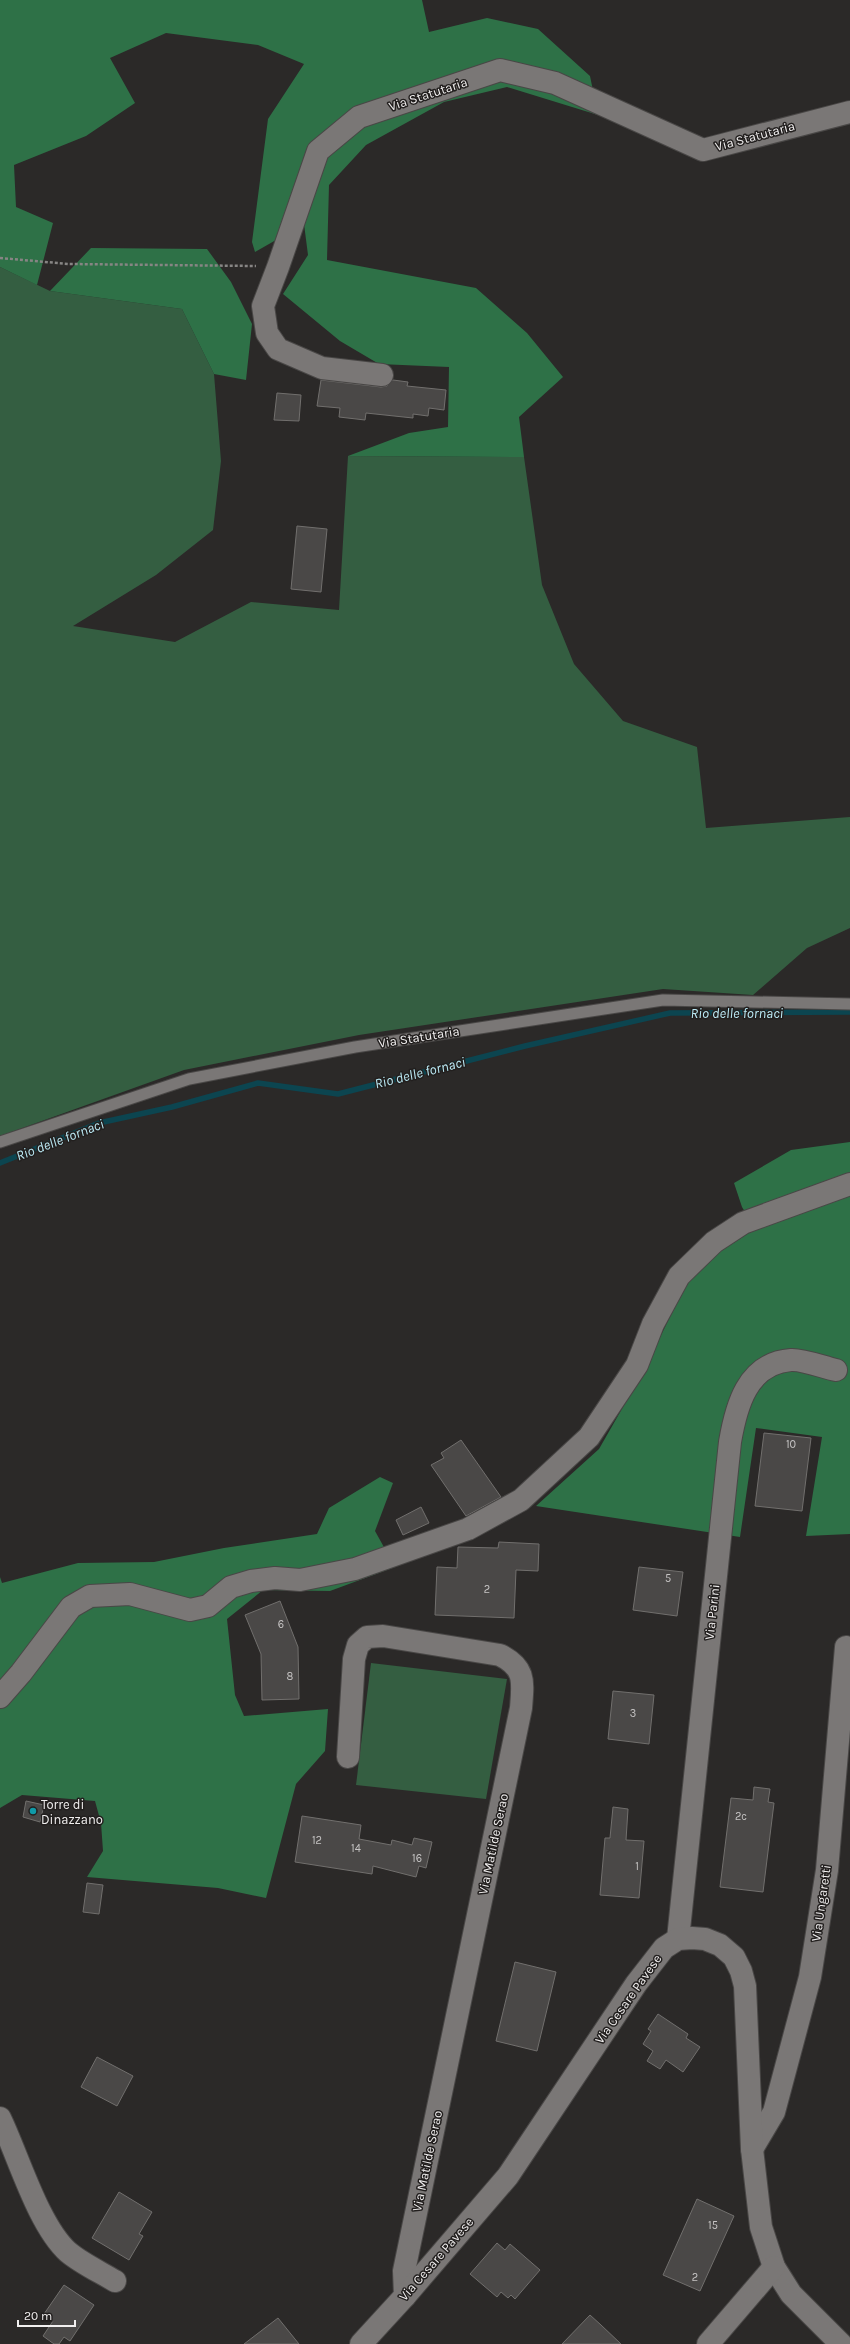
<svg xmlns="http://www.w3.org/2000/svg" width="850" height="2344" viewBox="0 0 850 2344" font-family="Karla,sans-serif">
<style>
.green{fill:#345e41}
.forest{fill:#2e7147}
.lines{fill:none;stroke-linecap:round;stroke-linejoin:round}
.stream{stroke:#0c4550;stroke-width:5.5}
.building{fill:#4a4847;stroke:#716f6d}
.service-casing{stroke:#494746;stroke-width:13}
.minor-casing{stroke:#494746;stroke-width:24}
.path{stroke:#878584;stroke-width:2.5;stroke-dasharray:3 2;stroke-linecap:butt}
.service{stroke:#7a7776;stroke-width:11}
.minor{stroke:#7a7776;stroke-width:22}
.culture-dot{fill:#0f9aa8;stroke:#221f1e;stroke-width:1.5}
.labels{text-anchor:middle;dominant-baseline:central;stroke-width:3;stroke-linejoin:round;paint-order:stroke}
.number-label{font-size:11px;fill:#c7c5c5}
.street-label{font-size:13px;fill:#f1efef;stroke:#221f1e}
.poi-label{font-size:13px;fill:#f1efef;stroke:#221f1e;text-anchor:start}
.water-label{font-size:14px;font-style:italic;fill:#bbeaf5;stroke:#221f1e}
</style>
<rect width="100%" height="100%" fill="#2b2928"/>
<!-- green -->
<g class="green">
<polygon points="0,267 50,291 182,309 214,374 221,461 213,530 156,575 73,626 175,642 251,602 339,610 348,456 524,457 542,585 574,664 623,721 697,747 706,828 850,817 850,928 807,948 753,995 663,989 359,1035 184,1070 0,1136"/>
<polygon points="371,1663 507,1679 486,1799 356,1785"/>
</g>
<!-- forest -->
<g class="forest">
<polygon points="0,0 422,0 429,32 487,18 538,29 590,76 598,115 507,87 444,102 366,145 329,185 327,260 476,288 527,333 563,377 519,417 524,457 348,456 409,433 448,427 449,367 379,364 340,341 283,294 308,255 304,224 255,252 252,242 268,119 304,64 258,45 166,33 110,58 135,103 86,136 14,165 16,207 53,223 37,285 0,267"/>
<polygon points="91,248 207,249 231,282 252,324 246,380 214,374 182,309 50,291"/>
<polygon points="850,1142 850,1534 806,1536 822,1437 756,1428 740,1537 536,1506 599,1449 643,1372 687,1282 721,1251 755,1229 742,1207 734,1183 791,1150"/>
<polygon points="380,1477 393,1483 375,1531 395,1567 330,1591 263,1590 227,1619 235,1695 244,1716 328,1709 325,1751 296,1784 266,1898 218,1888 87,1877 103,1851 101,1823 95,1801 22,1795 0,1808 0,1577 2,1583 78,1563 154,1562 224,1548 317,1534 329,1508"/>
</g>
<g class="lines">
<!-- stream -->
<polyline class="stream" points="0,1163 99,1123 172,1107 258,1083 338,1094 525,1046 670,1013 850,1012"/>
</g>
<!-- building -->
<g class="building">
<polygon points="321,380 381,387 387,386 393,380 408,382 407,386 446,390 444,410 429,408 428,416 413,414 413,418 366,413 365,420 339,417 340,408 317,406"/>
<polygon points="277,393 301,395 299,421 274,420"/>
<polygon points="297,526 327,529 321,592 291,589"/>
<polygon points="764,1433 811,1438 802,1511 755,1506"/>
<polygon points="461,1440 501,1497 466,1516 431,1465 444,1458 441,1453"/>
<polygon points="421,1507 429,1523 403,1535 396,1520"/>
<polygon points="499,1542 539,1544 538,1571 516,1570 514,1618 435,1615 437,1567 457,1568 458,1547 498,1548"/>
<polygon points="639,1567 683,1572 677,1616 633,1610"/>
<polygon points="280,1601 298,1647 299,1699 262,1700 261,1654 245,1615"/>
<polygon points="613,1691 654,1695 649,1744 608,1739"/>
<polygon points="754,1787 770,1789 768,1802 774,1803 763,1892 720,1887 731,1798 753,1800"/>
<polygon points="26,1801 44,1805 40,1822 23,1817"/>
<polygon points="613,1807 628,1809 626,1840 644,1841 639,1898 600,1895 605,1838 610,1838"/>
<polygon points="302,1816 361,1825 359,1839 391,1845 392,1840 412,1845 414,1838 432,1842 426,1868 419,1866 416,1877 373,1866 372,1874 295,1862"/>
<polygon points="87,1883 103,1885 99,1914 83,1912"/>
<polygon points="515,1962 556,1972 537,2051 496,2041"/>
<polygon points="658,2014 688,2034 686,2038 700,2047 683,2072 666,2060 660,2069 647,2061 653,2051 643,2044 651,2031 648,2029"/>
<polygon points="97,2057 133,2076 117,2106 81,2087"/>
<polygon points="119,2192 152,2212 139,2234 143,2236 129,2260 92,2238"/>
<polygon points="697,2199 734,2216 700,2291 663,2275"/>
<polygon points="497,2243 505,2250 510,2244 540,2270 515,2299 511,2295 508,2298 501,2292 497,2297 470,2274"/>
<polygon points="64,2285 94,2305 70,2341 64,2337 59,2344 54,2344 43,2336 53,2321 44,2314"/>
<polygon points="590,2315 601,2325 621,2344 562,2344"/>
<polygon points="278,2318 299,2344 244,2344"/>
</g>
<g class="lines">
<!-- service casing -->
<g class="service-casing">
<polyline id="service" points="0,1142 189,1079 355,1047 663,1000 850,1004"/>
</g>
<!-- minor casing -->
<g class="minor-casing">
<g id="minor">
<polyline points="382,375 322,368 278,349 267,333 263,306 278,267 318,151 359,117 500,70 555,83 703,150 850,112"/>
<polyline points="0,1697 21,1673 71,1607 90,1596 130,1594 190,1610 208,1606 231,1587 251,1581 275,1578 300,1580 355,1569 468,1529 521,1500 589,1437 637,1365 653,1324 679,1276 714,1242 743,1223 850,1184"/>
<path d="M348,1757L354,1659L358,1645L367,1637L383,1636L500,1655C526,1668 523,1682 521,1708L404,2271L405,2296"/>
<path d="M678,1939L730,1442C736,1407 747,1363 791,1360C803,1359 825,1368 836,1370"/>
<path d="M0,2118C18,2155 38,2225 68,2252C81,2263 100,2272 115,2281"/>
<polyline points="752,2149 774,2112 810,1977 827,1870 846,1647"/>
<polyline points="361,2344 405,2296 508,2176 636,1984 664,1948 678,1939 692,1938 705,1939 720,1945 734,1957 741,1971 745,1986 752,2149 761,2227 774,2267 791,2294 841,2344"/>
<polyline points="708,2344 774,2267"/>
</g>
</g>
<!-- path -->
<polyline class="path" points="0,258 69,264 256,266"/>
<!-- service -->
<use href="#service" class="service"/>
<!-- minor -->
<use href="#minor" class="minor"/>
</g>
<!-- markers -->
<circle class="culture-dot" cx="33" cy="1811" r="4"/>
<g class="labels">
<!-- number labels -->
<g class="number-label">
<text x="791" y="1444">10</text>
<text x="668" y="1578">5</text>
<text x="487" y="1589">2</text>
<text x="281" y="1624">6</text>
<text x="290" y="1676">8</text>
<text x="633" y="1713">3</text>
<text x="741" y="1816">2c</text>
<text x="317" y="1840">12</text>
<text x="356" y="1848">14</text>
<text x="417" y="1858">16</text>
<text x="637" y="1866">1</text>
<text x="713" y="2225">15</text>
<text x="695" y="2277">2</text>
</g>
<!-- street labels -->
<g class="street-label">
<text transform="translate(428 94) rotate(-18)">Via Statutaria</text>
<text transform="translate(755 136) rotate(-15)">Via Statutaria</text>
<text transform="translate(419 1037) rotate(-9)">Via Statutaria</text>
<text transform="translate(712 1612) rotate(-84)">Via Parini</text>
<text transform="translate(493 1844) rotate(-78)">Via Matilde Serao</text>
<text transform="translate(821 1903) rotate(-82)">Via Ungaretti</text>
<text transform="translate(628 1999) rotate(-55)">Via Cesare Pavese</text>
<text transform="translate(427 2161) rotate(-78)">Via Matilde Serao</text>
<text transform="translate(436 2259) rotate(-49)">Via Cesare Pavese</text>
</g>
<!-- poi labels -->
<g class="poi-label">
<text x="41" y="1804">Torre di<tspan x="41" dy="15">Dinazzano</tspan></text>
</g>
<!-- water labels -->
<g class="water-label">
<text x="737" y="1013">Rio delle fornaci</text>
<text transform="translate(420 1073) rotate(-14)">Rio delle fornaci</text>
<text transform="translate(60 1140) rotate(-21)">Rio delle fornaci</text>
</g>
</g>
<!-- scale -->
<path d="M18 2320v6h57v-6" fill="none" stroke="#f1efef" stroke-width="2"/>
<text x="24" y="2320" font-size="12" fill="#f1efef" stroke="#221f1e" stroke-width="3" paint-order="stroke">20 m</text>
</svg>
